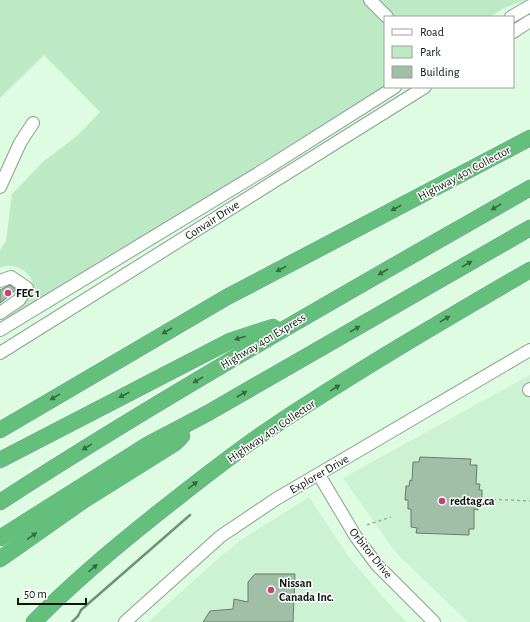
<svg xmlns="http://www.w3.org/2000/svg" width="530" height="622" viewBox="0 0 530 622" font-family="'Alegreya Sans',sans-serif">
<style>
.built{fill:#ccf2d3}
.green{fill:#bdeac5}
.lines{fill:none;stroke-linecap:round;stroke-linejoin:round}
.stream{stroke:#6d9475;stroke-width:2.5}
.building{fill:#a1bea6;stroke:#637f68}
.minor-casing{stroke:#86a38b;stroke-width:14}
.highway-casing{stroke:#fff;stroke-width:19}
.path{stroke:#98b19d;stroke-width:1.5;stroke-dasharray:3 3;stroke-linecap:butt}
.minor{stroke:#fff;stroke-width:12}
.highway{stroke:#65bf7c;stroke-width:17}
.oneway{fill:#386a44}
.poi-dot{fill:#c93f76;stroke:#fff;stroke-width:1.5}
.labels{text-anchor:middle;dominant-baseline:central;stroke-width:3;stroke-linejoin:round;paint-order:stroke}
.street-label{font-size:12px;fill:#0a150d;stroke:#fff}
.poi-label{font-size:12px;font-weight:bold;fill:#0a150d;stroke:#fff;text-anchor:start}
</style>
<rect width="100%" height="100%" fill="#ddfce2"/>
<!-- built -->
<g class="built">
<polygon points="530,375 530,622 468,622 396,553 343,478"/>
<polygon points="309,497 348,556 389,604 407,622 148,622 221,556 241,540"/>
</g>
<!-- green -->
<g class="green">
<path d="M0,0H365L385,22V86L207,198L21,311L8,317L1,316C10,310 25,304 30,296C41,278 17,259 0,268V250L6,241L12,194L44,161L77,136L100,112L44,55L0,98Z"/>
<polygon points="375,0 525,0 504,8 490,17 392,17"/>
</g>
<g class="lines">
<!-- stream -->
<polyline class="stream" points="72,622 78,616 81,610 190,515"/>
</g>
<!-- building -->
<g class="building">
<polygon points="10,285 16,290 0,303 0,290"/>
<polygon points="420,457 471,459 470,465 477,465 476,484 480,484 479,490 482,490 482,503 478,503 478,510 474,509 474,529 469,529 469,535 416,533 417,528 411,527 411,509 408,509 408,500 405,500 406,486 409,486 410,480 412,481 413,462 419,462"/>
<polygon points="255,574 295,574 293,622 203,622 210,611 233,609 234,599 248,602 248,582"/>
</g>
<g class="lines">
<!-- minor casing -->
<g class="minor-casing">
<g id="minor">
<polyline points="370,0 387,17"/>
<polyline points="511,17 530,6"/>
<polyline points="513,32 530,21"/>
<polyline points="0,187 20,143 33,123"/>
<polyline points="0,281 11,277 27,288 19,300 0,313"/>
<polyline points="0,330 267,168 395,87"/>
<polyline points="0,353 425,87"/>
<polyline points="529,390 530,389"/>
<polyline points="319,475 356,537 377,565 434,622"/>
<polyline points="125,622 221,536 276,499 530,350"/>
</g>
</g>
<!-- highway casing -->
<g class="highway-casing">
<g id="highway">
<polyline points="0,430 227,297 530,138"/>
<polyline points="0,460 230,341 273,327"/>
<path d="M0,502C173,390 352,290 530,188"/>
<polyline points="0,538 149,444 208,413 530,228"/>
<polyline points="0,559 84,500 175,443 182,436"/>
<path d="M34,622C72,583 115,547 158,513C195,484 232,454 271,428C355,372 442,321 530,270"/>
</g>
</g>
<!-- path -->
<g class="path">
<polyline points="487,499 530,501"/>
<polyline points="367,525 391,517"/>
</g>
<!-- minor -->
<use href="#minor" class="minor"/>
<!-- highway -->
<use href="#highway" class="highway"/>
</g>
<!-- one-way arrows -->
<defs><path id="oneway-solid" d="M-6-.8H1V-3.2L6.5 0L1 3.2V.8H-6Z"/></defs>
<g class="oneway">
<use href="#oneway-solid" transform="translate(496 207) rotate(150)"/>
<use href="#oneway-solid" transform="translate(396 208) rotate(152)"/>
<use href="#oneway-solid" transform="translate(467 264) rotate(-30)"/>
<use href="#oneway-solid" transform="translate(281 269) rotate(152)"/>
<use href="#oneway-solid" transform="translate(383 272) rotate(150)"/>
<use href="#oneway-solid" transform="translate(445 319) rotate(-30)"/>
<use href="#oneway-solid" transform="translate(355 329) rotate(-30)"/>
<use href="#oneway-solid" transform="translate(167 331) rotate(150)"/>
<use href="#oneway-solid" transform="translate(240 338) rotate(162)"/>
<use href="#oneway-solid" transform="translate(198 380) rotate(149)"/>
<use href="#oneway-solid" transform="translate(335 388) rotate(-32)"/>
<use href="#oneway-solid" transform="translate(242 394) rotate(-30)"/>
<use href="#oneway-solid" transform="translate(124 395) rotate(153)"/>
<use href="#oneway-solid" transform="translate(55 397) rotate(149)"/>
<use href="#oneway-solid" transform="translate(87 447) rotate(148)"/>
<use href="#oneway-solid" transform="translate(193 485) rotate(-38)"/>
<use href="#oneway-solid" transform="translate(32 536) rotate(-35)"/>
<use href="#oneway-solid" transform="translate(93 568) rotate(-41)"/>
</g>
<!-- markers -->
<g class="poi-dot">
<circle cx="8" cy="293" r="4"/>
<circle cx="442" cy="501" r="4"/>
<circle cx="271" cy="590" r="4"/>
</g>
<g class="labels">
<!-- street labels -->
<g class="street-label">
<text transform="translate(464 173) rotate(-28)">Highway 401 Collector</text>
<text transform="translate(212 220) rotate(-33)">Convair Drive</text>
<text transform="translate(263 341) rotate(-31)">Highway 401 Express</text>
<text transform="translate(271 431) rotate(-34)">Highway 401 Collector</text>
<text transform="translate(319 474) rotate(-30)">Explorer Drive</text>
<text transform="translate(371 553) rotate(51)">Orbitor Drive</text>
</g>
<!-- poi labels -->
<g class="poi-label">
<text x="16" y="293">FEC 1</text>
<text x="450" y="501">redtag.ca</text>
<text x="279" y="583">Nissan<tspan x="279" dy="14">Canada Inc.</tspan></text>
</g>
</g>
<!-- legend -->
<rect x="384" y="16" width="130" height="72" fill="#ffffff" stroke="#9da19e"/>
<rect x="392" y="29" width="20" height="6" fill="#ffffff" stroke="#9da19e"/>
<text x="420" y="36" font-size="12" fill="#0a150d">Road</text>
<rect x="392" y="46" width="20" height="12" fill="#bdeac5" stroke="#9da19e"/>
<text x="420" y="56" font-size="12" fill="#0a150d">Park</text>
<rect x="392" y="66" width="20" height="12" fill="#a1bea6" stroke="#9da19e"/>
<text x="420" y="76" font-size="12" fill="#0a150d">Building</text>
<!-- scale -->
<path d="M18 598v6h68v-6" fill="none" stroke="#0a150d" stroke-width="2"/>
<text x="24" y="598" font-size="12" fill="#0a150d" stroke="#ffffff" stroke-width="3" paint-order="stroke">50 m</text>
</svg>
